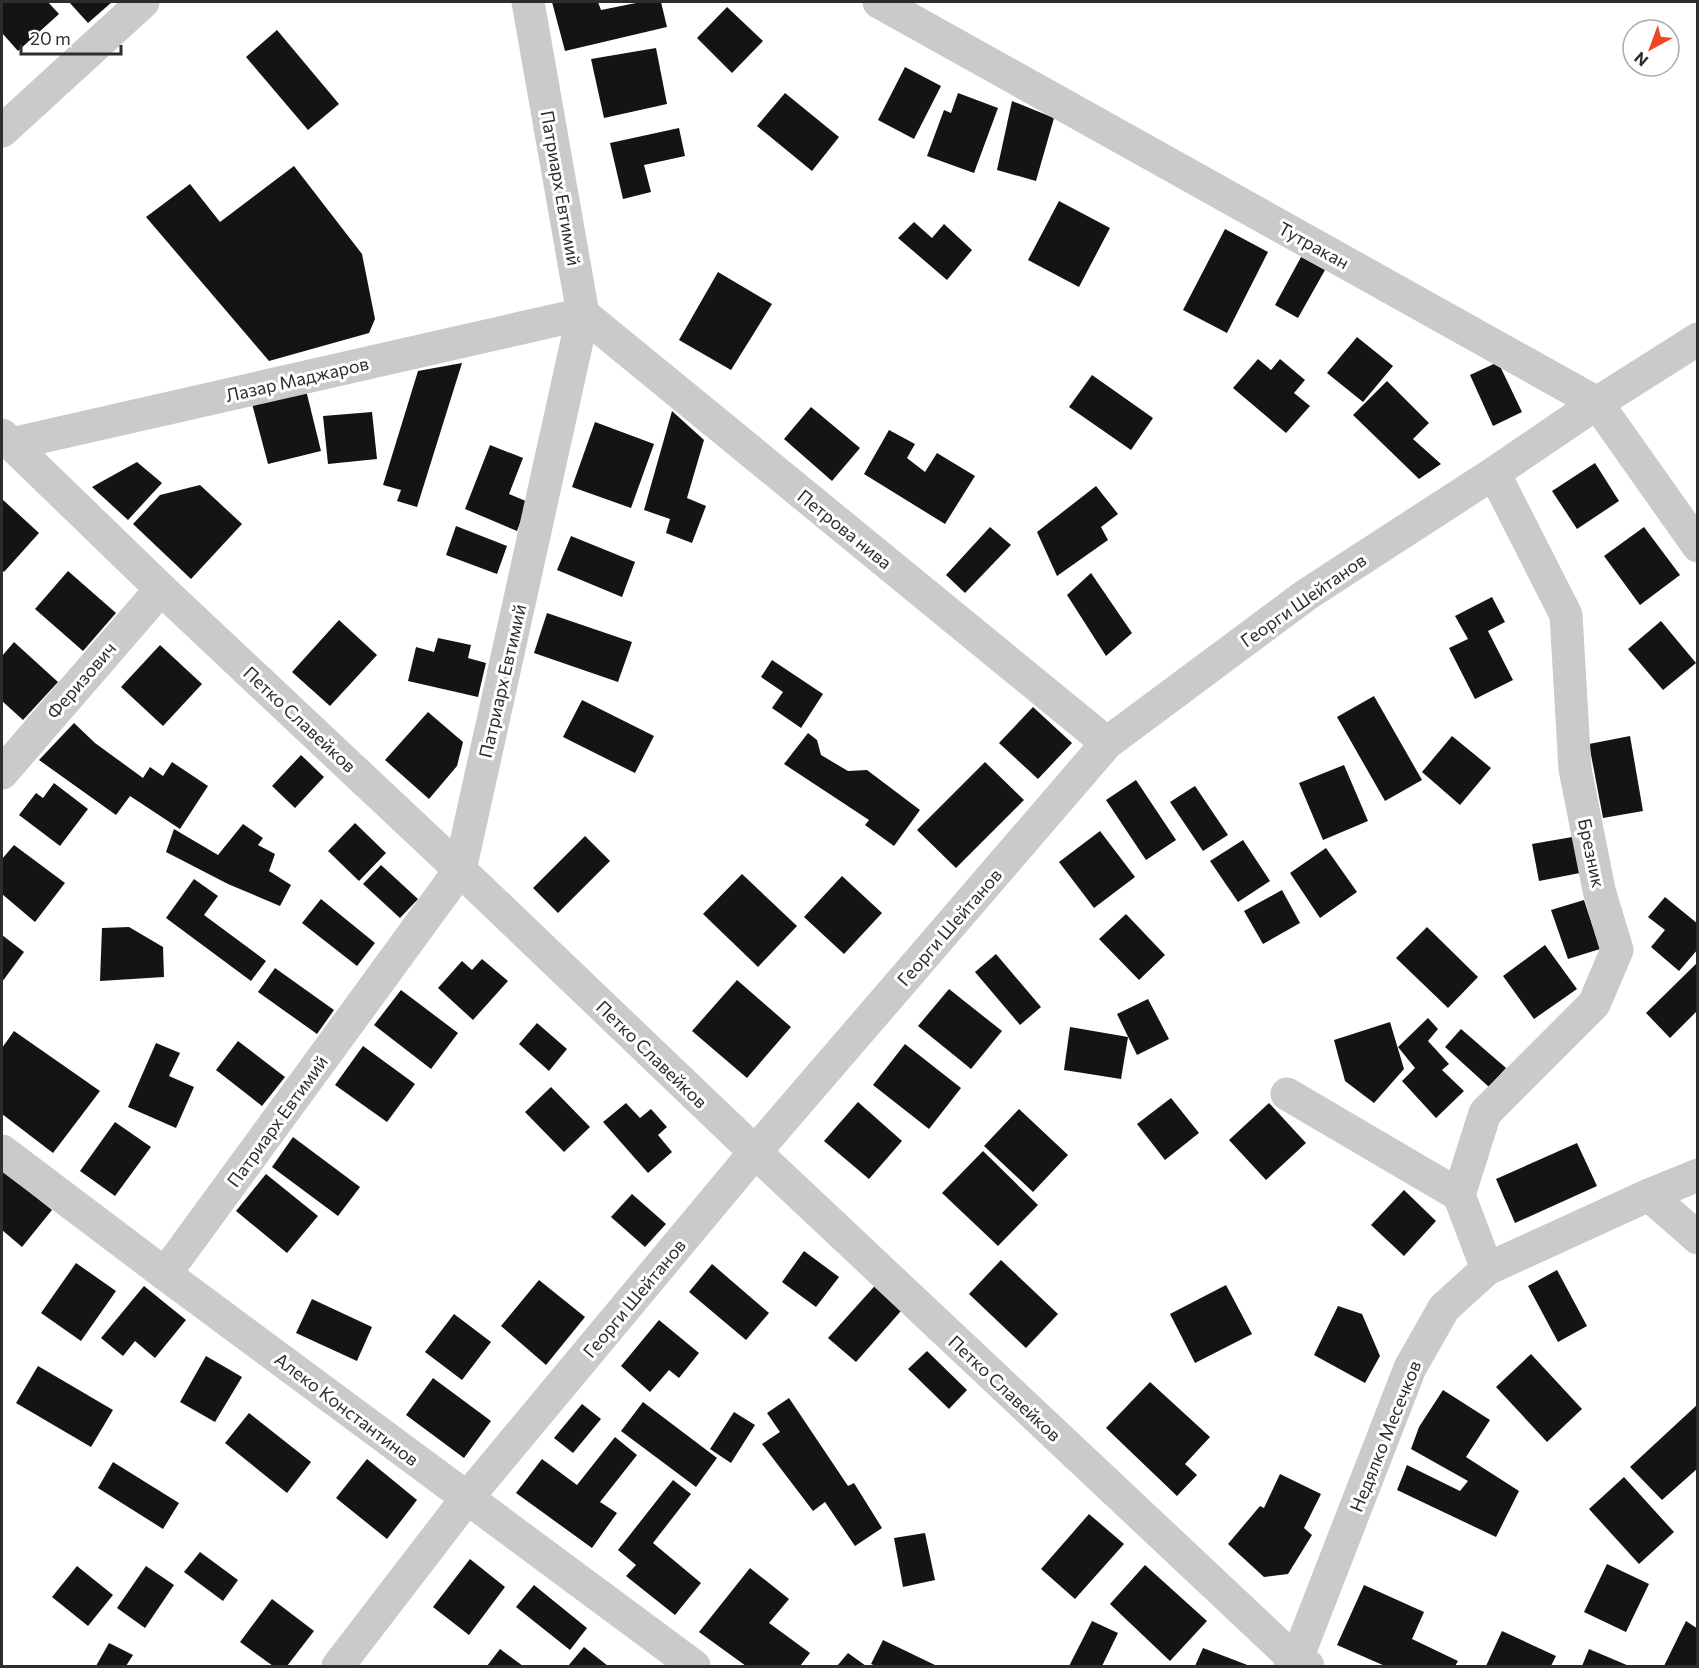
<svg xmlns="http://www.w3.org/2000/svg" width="1699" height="1668" viewBox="0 0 1699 1668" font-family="Commissioner,sans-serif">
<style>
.building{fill:#141414}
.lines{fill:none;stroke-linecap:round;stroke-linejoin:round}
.minor{stroke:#cacaca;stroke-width:33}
.labels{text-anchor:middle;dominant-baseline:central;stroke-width:6;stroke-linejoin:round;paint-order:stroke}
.street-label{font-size:18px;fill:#2d2d2d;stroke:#fff}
</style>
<rect width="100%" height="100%" fill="#fff"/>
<!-- building -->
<g class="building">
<polygon points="2,2 48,2 59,14 18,51 2,33"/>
<polygon points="69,2 112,2 88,23"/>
<polygon points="552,2 598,2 601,10 641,2 661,2 667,27 565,51"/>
<polygon points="727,7 763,41 732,73 697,38"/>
<polygon points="277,30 339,104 308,130 246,57"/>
<polygon points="656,48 667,104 604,118 591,59"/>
<polygon points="905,67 941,86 914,139 878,120"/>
<polygon points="785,93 839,137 812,171 757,126"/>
<polygon points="958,93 998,108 974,173 927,156 944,110 951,113"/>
<polygon points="1012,101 1054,118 1036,181 997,170"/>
<polygon points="679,128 685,156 644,165 651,192 623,199 610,143"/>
<polygon points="294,166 362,254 375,319 369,333 269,361 146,217 190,184 220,222"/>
<polygon points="1059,201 1110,228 1079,287 1028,260"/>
<polygon points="914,222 932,238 944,224 972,250 947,280 898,238"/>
<polygon points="1225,229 1268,252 1227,333 1183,310"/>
<polygon points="1301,257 1325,270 1298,318 1275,305"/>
<polygon points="718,272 772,304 731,370 679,340"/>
<polygon points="1357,337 1393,366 1363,402 1327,373"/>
<polygon points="1258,359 1271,370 1280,359 1305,380 1294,393 1310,406 1286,433 1233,388"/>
<polygon points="1498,362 1522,412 1493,426 1470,375"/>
<polygon points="462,363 417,507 397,501 401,490 383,485 418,371"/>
<polygon points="1092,375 1153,418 1131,450 1069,407"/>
<polygon points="1387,381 1429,423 1413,439 1441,464 1419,479 1353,415"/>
<polygon points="305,386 321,451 268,464 251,400"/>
<polygon points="811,407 860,448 832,481 784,439"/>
<polygon points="672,411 704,440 687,498 706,506 692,543 666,533 670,519 644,510"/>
<polygon points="372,412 377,459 328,464 323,416"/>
<polygon points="595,422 654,444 631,508 572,487"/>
<polygon points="889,430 915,444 907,458 925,472 937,453 975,476 945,524 864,474"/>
<polygon points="490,445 523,458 509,494 528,502 517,531 465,509"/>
<polygon points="137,462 162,483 128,520 92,487"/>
<polygon points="1595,463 1619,501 1577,529 1552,491"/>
<polygon points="200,485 242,524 191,579 133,524 160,495"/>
<polygon points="1096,486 1118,514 1101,527 1108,540 1057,576 1037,532"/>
<polygon points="2,499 39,533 4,572 2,570"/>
<polygon points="456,526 507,546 497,574 446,555"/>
<polygon points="990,527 1011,545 965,593 946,575"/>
<polygon points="1644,527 1680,575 1640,605 1604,556"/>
<polygon points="571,536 635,562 622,597 557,570"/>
<polygon points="68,571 116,613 83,651 35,609"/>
<polygon points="1091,573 1132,633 1106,656 1067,595"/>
<polygon points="1492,597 1505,622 1488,631 1513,680 1475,699 1449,648 1468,639 1455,616"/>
<polygon points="547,613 632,642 618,682 534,653"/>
<polygon points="339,620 377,655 330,706 292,672"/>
<polygon points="1661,621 1696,663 1663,690 1628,649"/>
<polygon points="438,638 471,645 468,658 486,663 478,697 408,681 416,647 434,652"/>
<polygon points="14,642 58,682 23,720 2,701 2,656"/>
<polygon points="160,645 202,684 163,726 121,687"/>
<polygon points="772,660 823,694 801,728 772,708 783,692 761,677"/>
<polygon points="1374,696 1422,780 1385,801 1337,717"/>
<polygon points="582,700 654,736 635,773 563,737"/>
<polygon points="1033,707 1072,743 1038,779 999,743"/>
<polygon points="428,712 463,742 457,766 429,799 385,760"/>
<polygon points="74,723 95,743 143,778 150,767 163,776 172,762 208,786 180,829 130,796 116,815 39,760"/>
<polygon points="808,733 817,740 821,755 848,771 867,770 920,810 894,846 865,825 869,820 784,764"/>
<polygon points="1452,736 1491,768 1460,805 1422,772"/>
<polygon points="1630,736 1643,811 1603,818 1589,744"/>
<polygon points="301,755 324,777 295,808 272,786"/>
<polygon points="985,762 1024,800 956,868 917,830"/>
<polygon points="1344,765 1368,821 1323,840 1299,783"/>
<polygon points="1136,780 1176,840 1146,860 1106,800"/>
<polygon points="54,783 88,809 60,846 19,815 36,793 43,798"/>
<polygon points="1195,786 1228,835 1203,851 1170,802"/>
<polygon points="355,823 386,853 359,881 328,851"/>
<polygon points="243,824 263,838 258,845 275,854 269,871 291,885 280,906 228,884 166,852 174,829 218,855"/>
<polygon points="1100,831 1135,877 1094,908 1059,862"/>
<polygon points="585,836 610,861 558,913 533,888"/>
<polygon points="1578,836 1585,872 1539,881 1532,844"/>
<polygon points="1243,840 1270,881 1238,902 1210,861"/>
<polygon points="14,845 65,883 35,922 2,894 2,859"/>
<polygon points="1326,848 1357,892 1320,918 1290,873"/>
<polygon points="381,865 418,899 400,918 363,884"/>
<polygon points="742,874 797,926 758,967 703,914"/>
<polygon points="842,876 882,913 844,954 804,917"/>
<polygon points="194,879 218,896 204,915 266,961 251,981 166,918"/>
<polygon points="1282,890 1300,923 1263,944 1244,911"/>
<polygon points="1665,897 1698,924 1698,949 1679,971 1651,947 1665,930 1648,917"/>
<polygon points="321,899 375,943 357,966 302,923"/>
<polygon points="1584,900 1600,949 1568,959 1551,910"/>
<polygon points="1126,914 1165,955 1139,980 1099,939"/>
<polygon points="129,927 163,947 164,977 100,981 102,928"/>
<polygon points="1427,927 1478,977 1448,1008 1396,958"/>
<polygon points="2,935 24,952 2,982"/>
<polygon points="1545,945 1577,989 1534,1019 1503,976"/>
<polygon points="996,954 1041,1007 1020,1025 975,972"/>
<polygon points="482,959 508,981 473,1020 438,988 462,961 472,970"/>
<polygon points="1698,962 1698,1010 1670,1038 1646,1013"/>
<polygon points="275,968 334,1010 317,1034 258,992"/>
<polygon points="737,980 791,1027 747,1078 692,1031"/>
<polygon points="949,989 1002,1031 971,1069 918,1026"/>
<polygon points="401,990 458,1033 431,1069 374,1025"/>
<polygon points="1148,999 1169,1039 1137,1055 1117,1014"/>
<polygon points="1428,1018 1438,1029 1428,1041 1449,1064 1442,1070 1464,1091 1436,1118 1402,1081 1415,1068 1398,1047"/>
<polygon points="1390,1022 1404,1069 1374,1103 1345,1081 1334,1040"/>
<polygon points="537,1023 567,1049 549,1071 519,1044"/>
<polygon points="1070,1027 1128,1037 1121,1079 1064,1070"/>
<polygon points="1461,1029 1506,1068 1489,1087 1445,1047"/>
<polygon points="14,1031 100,1091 53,1153 2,1114 2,1048"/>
<polygon points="238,1041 285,1077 262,1106 216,1070"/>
<polygon points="156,1043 180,1053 169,1076 194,1087 176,1128 128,1107"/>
<polygon points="905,1044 961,1088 929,1129 873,1085"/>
<polygon points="363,1046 415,1084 387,1122 335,1085"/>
<polygon points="551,1087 590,1127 564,1152 525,1112"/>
<polygon points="1171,1098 1199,1133 1165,1160 1137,1124"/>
<polygon points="858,1102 902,1141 869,1179 824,1141"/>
<polygon points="626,1103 640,1118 651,1109 667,1127 658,1135 672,1152 648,1173 603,1122"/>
<polygon points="1269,1103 1306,1143 1266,1180 1229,1140"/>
<polygon points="1019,1109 1068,1155 1033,1192 984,1146"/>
<polygon points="115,1122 151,1147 115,1196 80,1171"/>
<polygon points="293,1137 360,1187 338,1216 272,1167"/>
<polygon points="1577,1143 1597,1186 1515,1223 1496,1179"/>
<polygon points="983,1151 1038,1205 998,1246 942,1193"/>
<polygon points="2,1170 52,1210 22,1247 2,1230"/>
<polygon points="266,1174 318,1216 287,1253 236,1211"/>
<polygon points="1404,1190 1436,1221 1404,1256 1371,1225"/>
<polygon points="632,1194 666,1224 645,1247 611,1217"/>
<polygon points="804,1251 839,1277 816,1307 782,1282"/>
<polygon points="1001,1260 1058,1314 1026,1348 969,1294"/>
<polygon points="76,1263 116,1291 81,1341 41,1313"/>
<polygon points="712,1264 769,1313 746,1340 689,1292"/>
<polygon points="1557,1270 1587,1326 1558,1342 1528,1286"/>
<polygon points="881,1279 908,1303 856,1362 828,1338"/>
<polygon points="539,1280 585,1317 546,1365 501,1326"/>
<polygon points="1226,1285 1252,1334 1195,1363 1170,1314"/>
<polygon points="144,1286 186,1320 155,1358 135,1341 123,1356 101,1338"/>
<polygon points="312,1299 372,1327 357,1361 296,1333"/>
<polygon points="1338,1306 1362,1314 1380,1356 1365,1383 1314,1355"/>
<polygon points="454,1314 491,1342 462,1380 425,1352"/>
<polygon points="659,1320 699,1353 679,1378 669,1370 650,1392 621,1366"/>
<polygon points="927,1351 967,1390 949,1409 908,1369"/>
<polygon points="1531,1354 1582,1409 1547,1442 1496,1387"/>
<polygon points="206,1356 242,1377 215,1422 180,1402"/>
<polygon points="38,1366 113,1410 91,1447 16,1403"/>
<polygon points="433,1378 491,1421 464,1458 406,1415"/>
<polygon points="1150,1382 1210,1437 1185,1464 1197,1475 1177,1496 1106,1428"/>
<polygon points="1443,1390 1490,1420 1466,1457 1519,1491 1496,1537 1397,1490 1407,1465 1460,1491 1468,1481 1411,1449 1419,1427"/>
<polygon points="789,1398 848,1486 854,1483 882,1528 855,1546 825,1502 813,1511 762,1444 780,1432 767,1413"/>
<polygon points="643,1402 717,1458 696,1487 621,1431"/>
<polygon points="582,1404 601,1419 573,1453 554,1438"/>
<polygon points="1698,1404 1698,1468 1662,1500 1630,1467"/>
<polygon points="734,1412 755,1425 731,1463 710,1449"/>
<polygon points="249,1413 311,1462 287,1493 225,1443"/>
<polygon points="615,1437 637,1455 600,1502 617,1513 592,1548 516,1493 542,1459 577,1485"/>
<polygon points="367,1459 417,1500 387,1539 336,1498"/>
<polygon points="113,1462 179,1503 163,1529 98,1488"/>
<polygon points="1280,1474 1321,1494 1304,1528 1312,1535 1288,1574 1264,1577 1228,1544 1260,1506 1264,1508"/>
<polygon points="1624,1477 1674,1532 1639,1564 1589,1509"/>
<polygon points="673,1480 691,1494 653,1543 701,1583 675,1615 626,1576 636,1565 618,1550"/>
<polygon points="1089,1514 1124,1544 1075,1599 1041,1569"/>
<polygon points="925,1533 935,1580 903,1587 894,1538"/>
<polygon points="200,1552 238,1580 223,1601 184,1572"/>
<polygon points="470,1559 505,1587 469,1635 433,1607"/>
<polygon points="1607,1564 1649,1584 1626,1632 1584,1612"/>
<polygon points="1145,1565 1207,1621 1170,1661 1110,1604"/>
<polygon points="77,1566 113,1595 88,1626 52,1597"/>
<polygon points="146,1566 174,1585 145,1628 117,1608"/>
<polygon points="750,1568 789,1599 769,1623 810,1653 800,1666 746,1666 699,1632"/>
<polygon points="534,1585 587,1628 570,1650 516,1607"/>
<polygon points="1364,1585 1424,1612 1412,1639 1458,1661 1455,1666 1385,1666 1337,1645"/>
<polygon points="272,1599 314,1631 287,1666 273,1666 240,1642"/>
<polygon points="1092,1621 1118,1633 1102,1666 1069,1666"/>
<polygon points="1686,1621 1698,1629 1698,1666 1664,1666"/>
<polygon points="1502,1631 1556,1656 1551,1666 1486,1666"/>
<polygon points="883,1640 937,1666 876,1666 871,1664"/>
<polygon points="109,1643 133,1655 126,1666 96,1666"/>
<polygon points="584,1647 608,1666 568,1666"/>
<polygon points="1203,1648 1250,1666 1195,1666"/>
<polygon points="500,1649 523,1666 487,1666"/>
<polygon points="1589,1649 1629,1666 1582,1666"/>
<polygon points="848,1653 866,1666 837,1666"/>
</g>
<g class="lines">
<!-- minor -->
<g class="minor">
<polyline points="879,2 1597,403 1698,546"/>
<polyline points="2,131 143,2"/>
<polyline points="2,435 161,589 460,870 755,1152 1296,1661 1308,1666"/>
<polyline points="11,444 583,314 1107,743"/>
<polyline points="2,773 161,589"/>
<polyline points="1287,1094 1459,1195"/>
<polyline points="2,1151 165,1274 694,1666"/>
<polyline points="1649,1195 1698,1238"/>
<polyline points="1487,1269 1459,1195 1485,1113 1594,1004 1617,950 1599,890 1575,769 1566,615 1494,473"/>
<polyline points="165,1274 460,870 583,314 528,2"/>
<polyline points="338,1666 467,1498 755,1152 1107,743 1306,595 1494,473 1597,403 1698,339"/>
<polyline points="1290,1666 1296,1661 1410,1368 1444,1308 1487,1269 1649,1195 1698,1175"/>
</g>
</g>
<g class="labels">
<!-- street labels -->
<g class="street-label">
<text transform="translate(561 188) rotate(80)">Патриарх Евтимий</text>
<text transform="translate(1314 245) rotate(29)">Тутракан</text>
<text transform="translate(297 379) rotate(-13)">Лазар Маджаров</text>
<text transform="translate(845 529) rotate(39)">Петрова нива</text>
<text transform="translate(1303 600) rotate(-35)">Георги Шейтанов</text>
<text transform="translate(81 680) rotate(-49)">Феризович</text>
<text transform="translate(502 681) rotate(-77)">Патриарх Евтимий</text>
<text transform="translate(300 719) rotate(43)">Петко Славейков</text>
<text transform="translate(1592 853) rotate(78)">Брезник</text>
<text transform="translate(949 927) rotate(-49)">Георги Шейтанов</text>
<text transform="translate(652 1054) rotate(44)">Петко Славейков</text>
<text transform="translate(277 1121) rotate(-54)">Патриарх Евтимий</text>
<text transform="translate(634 1298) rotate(-50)">Георги Шейтанов</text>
<text transform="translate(1005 1388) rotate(43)">Петко Славейков</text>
<text transform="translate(347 1409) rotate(37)">Алеко Константинов</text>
<text transform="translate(1385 1436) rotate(-68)">Недялко Месечков</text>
</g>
</g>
<!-- border -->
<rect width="1699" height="1668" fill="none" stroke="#2d2d2d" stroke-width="6"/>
<!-- north arrow -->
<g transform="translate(1651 48) rotate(221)"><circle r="28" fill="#ffffff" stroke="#ababab" stroke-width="1.5"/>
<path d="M0-4.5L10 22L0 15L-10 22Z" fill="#ed4526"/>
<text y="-9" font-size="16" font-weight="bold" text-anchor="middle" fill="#2d2d2d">N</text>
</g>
<!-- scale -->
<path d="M21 45v9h100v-9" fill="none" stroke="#2d2d2d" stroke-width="3"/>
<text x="30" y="45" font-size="18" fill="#2d2d2d" stroke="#ffffff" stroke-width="4.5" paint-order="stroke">20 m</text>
</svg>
